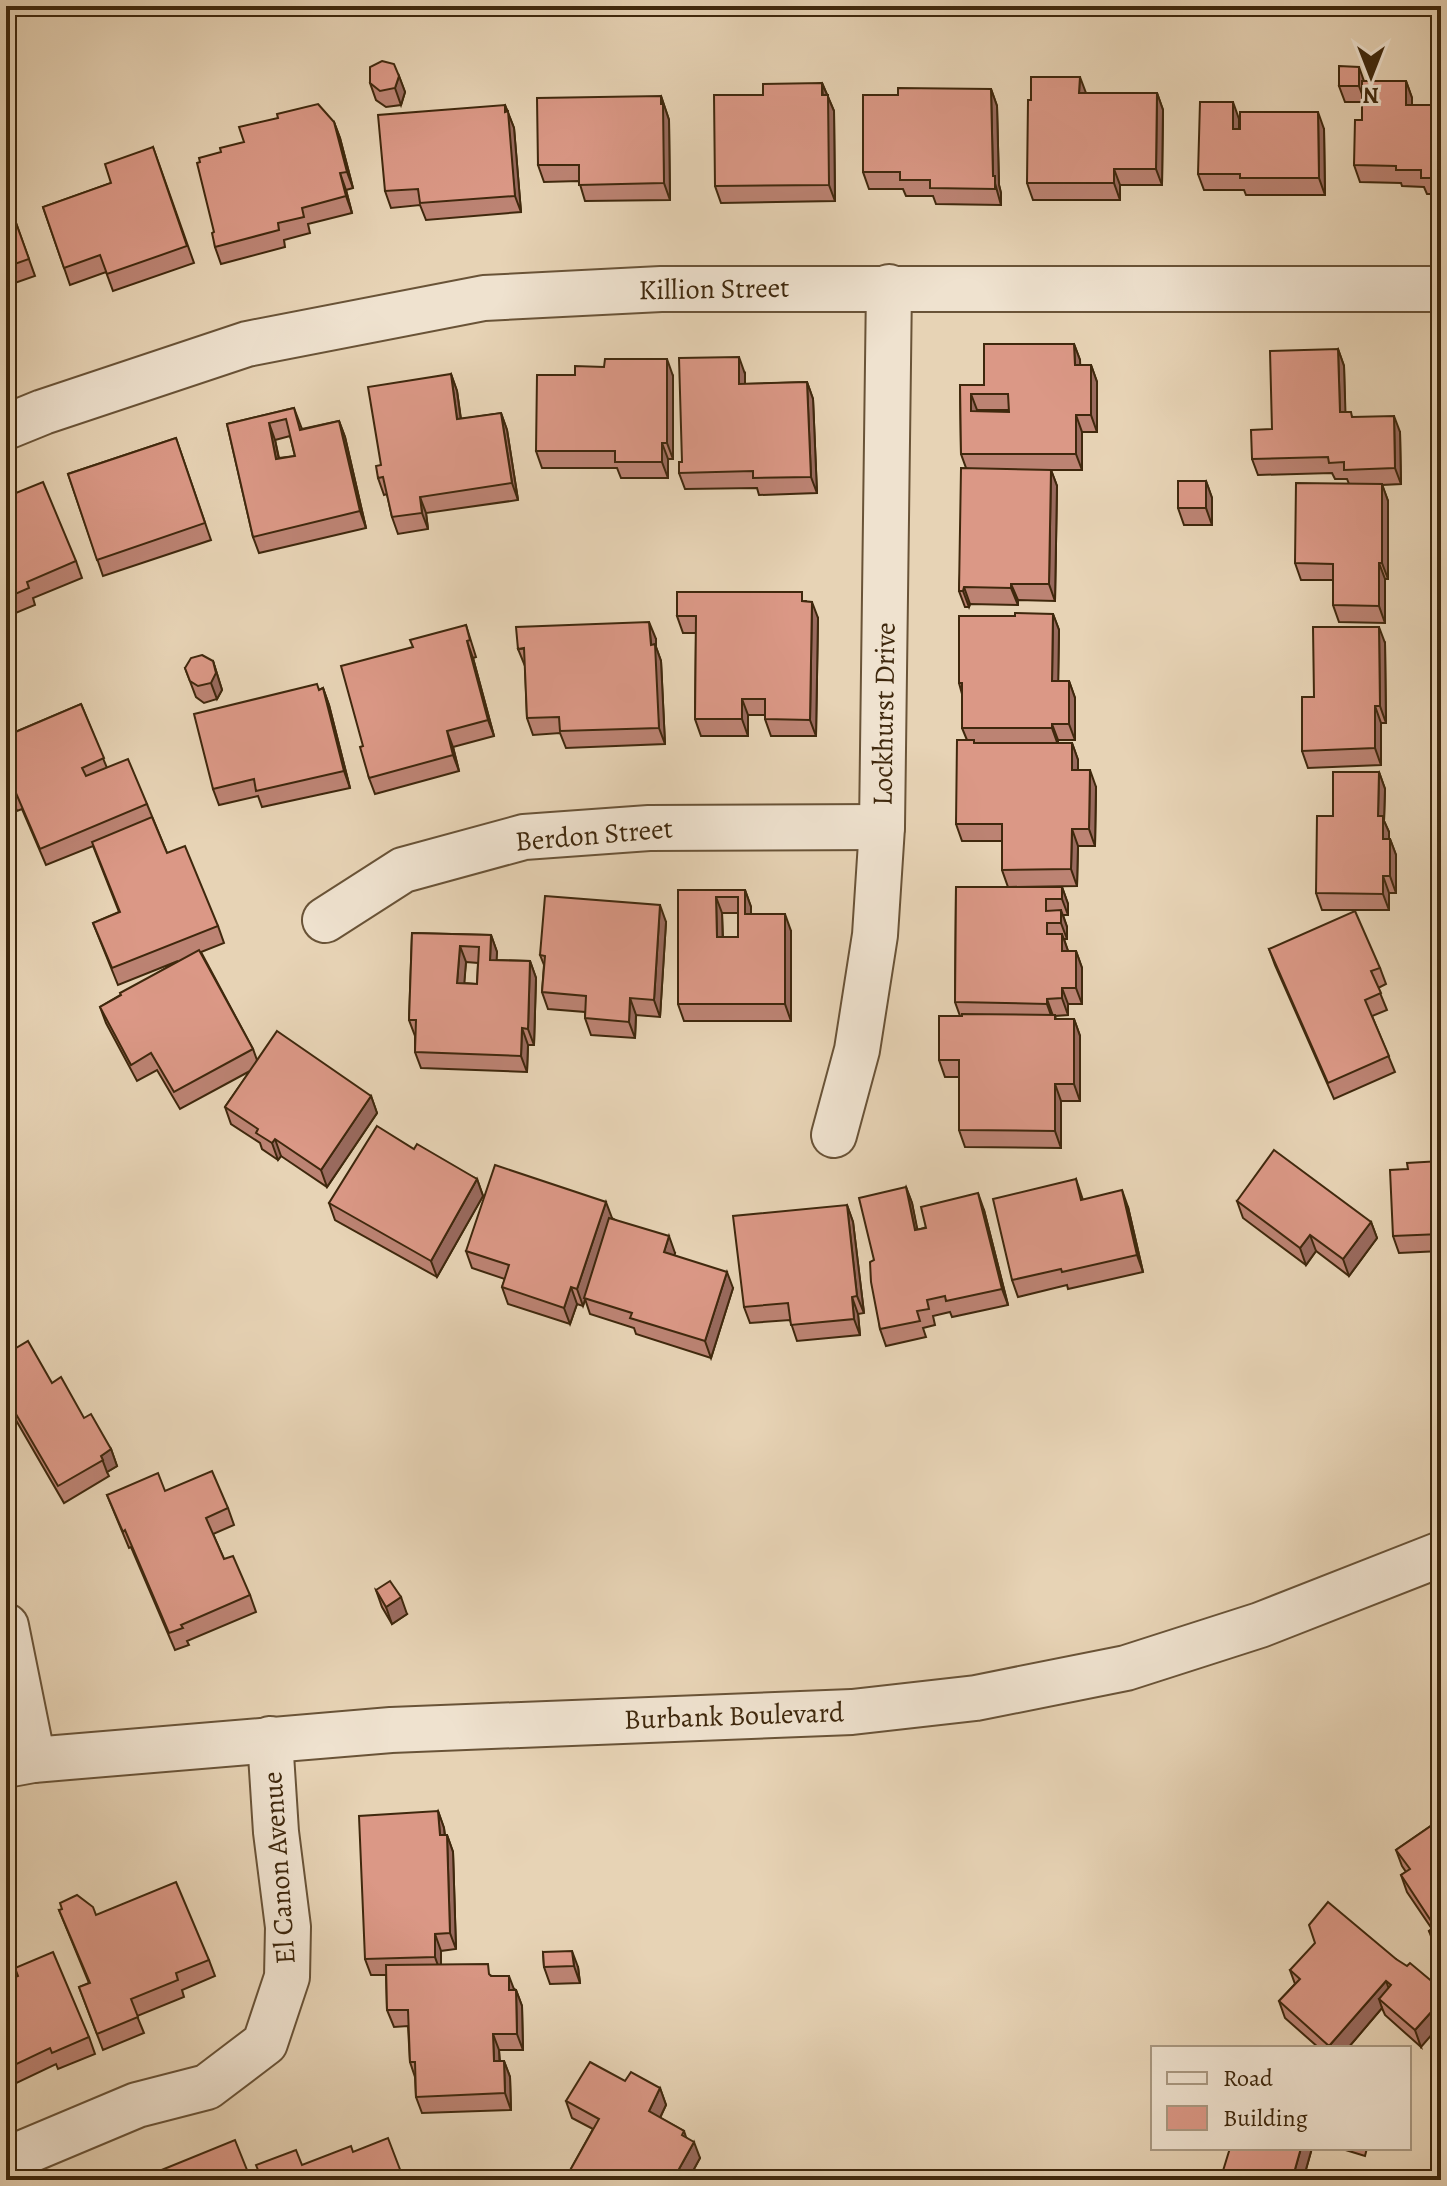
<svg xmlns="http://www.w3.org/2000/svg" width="1447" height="2186" viewBox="0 0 1447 2186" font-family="Alegreya,serif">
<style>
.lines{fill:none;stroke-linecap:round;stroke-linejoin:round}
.minor-casing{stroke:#695337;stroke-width:48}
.tertiary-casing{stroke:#695337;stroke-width:48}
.minor{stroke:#efe2cf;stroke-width:44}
.tertiary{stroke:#efe2cf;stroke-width:44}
.wall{fill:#bc8373;stroke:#3f280d;stroke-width:2;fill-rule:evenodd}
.shaded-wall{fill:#996a5e;stroke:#3f280d;stroke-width:2}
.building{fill:#db9886;stroke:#3f280d;stroke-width:2;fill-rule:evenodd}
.labels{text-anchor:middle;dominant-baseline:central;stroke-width:8;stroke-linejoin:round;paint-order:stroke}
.street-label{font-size:28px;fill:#3f280d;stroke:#efe2cf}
</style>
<rect width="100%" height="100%" fill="#e7d3b5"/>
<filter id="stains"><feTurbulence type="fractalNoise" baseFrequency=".0025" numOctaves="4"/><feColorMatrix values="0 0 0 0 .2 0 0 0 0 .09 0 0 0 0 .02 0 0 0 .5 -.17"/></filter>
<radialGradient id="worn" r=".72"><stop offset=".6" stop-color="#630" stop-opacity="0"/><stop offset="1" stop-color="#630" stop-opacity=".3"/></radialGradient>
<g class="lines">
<!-- minor casing -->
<g class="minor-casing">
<g id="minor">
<polyline points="6,427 43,412 247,344 484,298 661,289 1441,289"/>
<polyline points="325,920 403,870 524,837 649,828 882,827"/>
<polyline points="834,1135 857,1050 875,935 882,827 889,287"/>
<polyline points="6,1626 33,1760"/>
<polyline points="6,2160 137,2105 207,2087 265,2043 287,1977 288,1927 276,1832 270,1739"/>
</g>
</g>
<!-- tertiary casing -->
<g class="tertiary-casing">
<polyline id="tertiary" points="6,1765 33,1760 391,1730 852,1712 976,1698 1126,1668 1260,1625 1441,1554"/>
</g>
<!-- minor -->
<use href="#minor" class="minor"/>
<!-- tertiary -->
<use href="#tertiary" class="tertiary"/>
</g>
<!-- wall -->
<g class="wall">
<polygon points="399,76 405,92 401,105 386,107 376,100 370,83"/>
<polygon points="1364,81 1406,81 1412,98 1412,105 1441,105 1441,194 1427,194 1424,187 1402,186 1401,183 1360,182 1354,165 1362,120 1362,102 1345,102 1339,86"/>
<polygon points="822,83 834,111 835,201 721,203 715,186 763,95"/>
<polygon points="991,89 997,106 999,185 1001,193 1001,205 936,204 933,196 906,196 903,189 869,189 863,172 898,95"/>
<polygon points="1086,93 1157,93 1163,110 1162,185 1120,185 1120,200 1033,200 1027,183"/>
<polygon points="661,96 669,120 670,200 585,201 579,181 544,182 538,165"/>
<polygon points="505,105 514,128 521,212 426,220 420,205 391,208 385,191"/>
<polygon points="1239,119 1239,129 1324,129 1325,195 1246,195 1244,190 1204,190 1198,174"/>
<polygon points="334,122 340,138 353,188 346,190 352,213 308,224 310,233 284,240 285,247 221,264 215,247 214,232"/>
<polygon points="153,147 194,263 113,291 106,272 70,285 43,207 111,183"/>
<polygon points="6,195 35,276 6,286"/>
<path d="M1074,344L1080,360V365H1091L1097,382V432H1082V470H1051L1057,486L1055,601L1018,600V605L970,604L969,607H965L959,591L966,468L961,454L960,385H984ZM977,410H1009V412L977,411Z"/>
<polygon points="1338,349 1344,366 1345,412 1353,417 1400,432 1401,484 1382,485 1388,501 1388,579 1385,579 1385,623 1339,622 1333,605 1333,580 1301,580 1295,563 1349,484 1347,479 1335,479 1332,473 1258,475 1252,459 1272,429"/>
<polygon points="451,374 457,391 461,419 501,413 507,430 518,500 426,513 428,529 398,534 392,517 387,494 384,495 378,478 381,465"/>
<polygon points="745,374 745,384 807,382 813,399 817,493 759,495 757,488 685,489 679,473 682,462"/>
<polygon points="673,376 673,459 668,459 668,478 621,478 617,468 542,468 536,451"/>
<path d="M294,408L302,429L339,421L345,437L366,528L259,553L253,537L227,424ZM290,436L295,456L279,458L275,440Z"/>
<polygon points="176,438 211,540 103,576 68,474"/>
<polygon points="1206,481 1212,498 1212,525 1184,525 1178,508"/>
<polygon points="6,497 76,561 82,578 33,598 35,605 6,617"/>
<polygon points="806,601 818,618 816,736 771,736 765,719 765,715 748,715 748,736 701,736 695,719 696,633 683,633 677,616"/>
<polygon points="1053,614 1059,630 1058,681 1069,681 1075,698 1075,740 1058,740 1058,743 1072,743 1078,760 1078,770 1096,787 1095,846 1078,846 1077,886 1008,887 1002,870 1002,841 962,841 956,824 967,740 962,728 962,694 959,683 1015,616"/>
<polygon points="466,625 476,657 473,658 494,736 453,747 459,771 375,794 369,778 363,746 413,647"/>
<polygon points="656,639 656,647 661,661 665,744 566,748 560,733 533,735 527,718 525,666 518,649"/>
<polygon points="1385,643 1386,723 1381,723 1381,765 1308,768 1302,751 1314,697"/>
<polygon points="213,661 222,690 217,699 204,703 196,697 185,668"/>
<polygon points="323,688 329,705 350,788 262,807 258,796 219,805 213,789 319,690"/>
<polygon points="81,704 107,768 147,804 167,853 218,926 224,943 201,952 253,1049 257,1060 371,1096 377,1113 327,1187 281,1156 278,1160 262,1149 260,1143 231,1124 225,1107 250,1071 180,1109 157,1070 137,1081 106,1023 100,1007 178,961 118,985 93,923 119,912 93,846 46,865 22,809 17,811 6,785 6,736"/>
<polygon points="1379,772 1385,789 1384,821 1389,832 1389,839 1390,839 1396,855 1396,893 1389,893 1389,910 1322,910 1316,893 1333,816"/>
<polygon points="956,887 1062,887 1068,904 1068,915 1063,915 1067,927 1067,939 1064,939 1068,951 1076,951 1082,968 1082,1004 1068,1004 1068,1015 1055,1016 1056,1019 1074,1019 1080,1036 1080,1101 1061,1101 1061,1148 965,1147 959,1130 959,1077 945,1077 939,1060 960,1016 955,1002"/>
<path d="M678,890H745L751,907V914L791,931V1021H684L678,1004ZM722,913H738V937H723Z"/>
<polygon points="666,922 660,1017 636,1015 635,1038 591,1035 585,1018 585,1012 548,1009 542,992 544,965 540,955"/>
<path d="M412,933L491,935L497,952L496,960L530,961L536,978L534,1045H528L527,1072L421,1068L415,1052V1036L409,1020ZM466,962L478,963L477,984L464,983Z"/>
<polygon points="1269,949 1380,968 1386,984 1378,988 1387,1010 1372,1016 1395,1072 1334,1099 1275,965"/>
<polygon points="414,1149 477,1179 483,1196 437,1277 335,1220 329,1203"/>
<polygon points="1441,1161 1441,1251 1399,1253 1393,1236 1408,1169"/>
<polygon points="1076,1179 1083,1200 1128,1207 1143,1272 1068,1289 1067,1285 1018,1297 1012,1280"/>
<polygon points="906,1187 912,1203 917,1230 984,1210 1008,1305 952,1317 950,1312 933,1316 935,1325 923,1328 926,1337 886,1346 880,1329 874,1260"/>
<polygon points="1237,1201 1371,1222 1377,1238 1349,1276 1316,1251 1306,1265 1243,1218"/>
<polygon points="847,1205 853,1222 864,1313 858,1314 860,1335 797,1341 790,1320 750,1323 744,1307"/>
<polygon points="612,1218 675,1253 674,1255 733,1288 711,1358 636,1334 634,1328 590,1314 585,1299 583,1306 577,1304 570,1324 508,1304 502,1287 505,1279 472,1268 466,1251"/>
<polygon points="6,1354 52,1383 111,1449 117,1466 107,1472 109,1476 64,1503 6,1403"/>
<polygon points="165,1491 228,1508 234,1525 213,1534 224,1559 250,1595 256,1612 187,1641 189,1645 175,1650 131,1547 129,1548 107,1495"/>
<polygon points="376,1590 407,1614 392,1624 382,1607"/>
<polygon points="438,1811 444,1828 445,1835 447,1835 453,1852 456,1949 441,1951 441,1965 492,1976 516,1990 522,2006 523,2050 499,2050 500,2061 504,2061 510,2077 511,2110 422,2113 416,2097 415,2077 410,2062 408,2026 394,2027 387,2010 386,1975 371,1975 365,1959"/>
<polygon points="1441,1819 1441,1957 1435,1947 1429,1931 1432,1929 1407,1892 1401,1875 1406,1872 1402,1866 1396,1850"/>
<polygon points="59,1910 96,1915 209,1960 215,1976 182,1990 184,1997 137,2016 144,2033 103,2050 79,1987 89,1983"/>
<polygon points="543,1952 578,1967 580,1983 550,1984 544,1967"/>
<polygon points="1396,1959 1421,2047 1385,2015 1382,2008 1348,2048 1319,2048 1285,2018 1279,2001 1295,1984 1290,1970"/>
<polygon points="6,1981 89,2037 95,2054 58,2069 56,2064 6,2088"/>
<polygon points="625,2081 660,2088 666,2105 660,2118 684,2131 686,2137 700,2158 688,2180 570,2180 568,2174 593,2129 572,2118 566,2101"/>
<polygon points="1312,2148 1303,2180 1224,2180 1222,2174"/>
<polygon points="1339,2148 1367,2148 1365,2156"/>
</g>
<!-- shaded-wall -->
<g class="shaded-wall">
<polygon points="1359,67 1365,84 1365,102 1359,86"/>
<polygon points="399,76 405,92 401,105 395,88"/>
<polygon points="1080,77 1086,93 1079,93"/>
<polygon points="1406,81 1412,98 1412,121 1406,105"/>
<polygon points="822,83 834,111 835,201 829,185"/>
<polygon points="991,89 997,106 999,185 1001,193 1001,205 993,176"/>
<polygon points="1157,93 1163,110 1162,185 1156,169"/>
<polygon points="661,96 669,120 670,200 664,183"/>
<polygon points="1233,102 1239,119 1239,145 1233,129"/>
<polygon points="505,105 514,128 521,212 515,196"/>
<polygon points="1318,112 1324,129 1325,195 1319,178"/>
<polygon points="334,122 340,138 353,188 347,172"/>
<polygon points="1114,169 1120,185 1120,200 1114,183"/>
<polygon points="340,173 346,190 352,213 346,196"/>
<polygon points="1074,344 1080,360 1081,382 1075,365"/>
<polygon points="1338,349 1344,366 1346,429 1340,412"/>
<polygon points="739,357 745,374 745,401 739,384"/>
<polygon points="667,359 673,376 673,459 667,443"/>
<polygon points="1091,365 1097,382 1097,432 1091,415"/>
<polygon points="451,374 457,391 463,436 457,419"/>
<polygon points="807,382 813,399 817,493 811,477"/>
<polygon points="971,394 977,410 977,428 971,411"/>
<polygon points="501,413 507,430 518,500 512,483"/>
<polygon points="1076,415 1082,432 1082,470 1076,454"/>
<polygon points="1394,416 1400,432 1401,484 1395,468"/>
<polygon points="339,421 345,437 366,528 360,511"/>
<polygon points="269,423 275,440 282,475 276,459"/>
<polygon points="662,443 668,459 668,478 662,462"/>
<polygon points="1051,470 1057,486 1055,601 1049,584"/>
<polygon points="1206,481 1212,498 1212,525 1206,508"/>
<polygon points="1382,484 1388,501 1388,579 1382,563"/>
<polygon points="420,497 426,513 428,529 422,513"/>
<polygon points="1379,563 1385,579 1385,623 1379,606"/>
<polygon points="1011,584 1018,600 1018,605 1011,588"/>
<polygon points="964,587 970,604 969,607 963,591"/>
<polygon points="812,602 818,618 816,736 810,720"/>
<polygon points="1053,614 1059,630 1058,698 1052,681"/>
<polygon points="649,622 656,639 656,647 661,661 665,744 659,728"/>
<polygon points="1379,627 1385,643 1386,723 1380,706"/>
<polygon points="467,641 473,658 494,736 488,720"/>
<polygon points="213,661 222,690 217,699 211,683"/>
<polygon points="1069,681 1075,698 1075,740 1069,724"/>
<polygon points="323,688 329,705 350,788 344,771"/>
<polygon points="742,699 748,715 748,736 742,719"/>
<polygon points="1375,706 1381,723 1381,765 1375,748"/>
<polygon points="1052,724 1058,740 1058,745 1052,728"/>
<polygon points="447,731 453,747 459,771 453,755"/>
<polygon points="1072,743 1078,760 1078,787 1072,770"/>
<polygon points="1090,770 1096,787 1095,846 1089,829"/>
<polygon points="1379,772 1385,789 1384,821 1389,832 1389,855 1383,839 1378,816"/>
<polygon points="1072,829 1078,846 1077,886 1071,869"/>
<polygon points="1390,839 1396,855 1396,893 1390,876"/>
<polygon points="1383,876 1389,893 1389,910 1383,894"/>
<polygon points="1062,887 1068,904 1068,915 1062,899"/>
<polygon points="745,890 751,907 751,931 745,914"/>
<polygon points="716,897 722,913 723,954 717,937"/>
<polygon points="660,905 666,922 660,1017 654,1000"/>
<polygon points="1061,910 1067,927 1067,939 1061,923"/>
<polygon points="785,914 791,931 791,1021 785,1004"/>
<polygon points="1062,934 1068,951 1068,968 1062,951"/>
<polygon points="491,935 497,952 496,976 490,960"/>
<polygon points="460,946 466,962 463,1000 457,983"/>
<polygon points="1076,951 1082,968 1082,1004 1076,988"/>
<polygon points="530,961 536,978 534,1045 528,1029"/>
<polygon points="1062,988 1068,1004 1068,1015 1062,998"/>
<polygon points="630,998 636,1015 635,1038 629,1022"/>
<polygon points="1047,999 1053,1016 1053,1021 1047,1004"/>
<polygon points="1074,1019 1080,1036 1080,1101 1074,1084"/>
<polygon points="522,1028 528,1045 527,1072 521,1056"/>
<polygon points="1055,1084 1061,1101 1061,1148 1055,1131"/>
<polygon points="371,1096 377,1113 327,1187 321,1170"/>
<polygon points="275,1139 281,1156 278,1160 272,1143"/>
<polygon points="477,1179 483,1196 437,1277 431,1261"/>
<polygon points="906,1187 912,1203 921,1247 915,1230"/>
<polygon points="1122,1190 1128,1207 1143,1272 1137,1255"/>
<polygon points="978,1193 984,1210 1008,1305 1002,1289"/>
<polygon points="606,1202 612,1218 583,1306 577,1289"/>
<polygon points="847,1205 853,1222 864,1313 857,1296"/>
<polygon points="1371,1222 1377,1238 1349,1276 1343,1259"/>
<polygon points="1310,1235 1316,1251 1306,1265 1300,1248"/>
<polygon points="669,1236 675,1253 670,1268 664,1252"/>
<polygon points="727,1272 733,1288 711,1358 705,1341"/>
<polygon points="571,1287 577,1304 570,1324 564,1308"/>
<polygon points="852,1297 858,1314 860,1335 854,1319"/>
<polygon points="111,1449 117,1466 107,1472 101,1456"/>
<polygon points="401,1597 407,1614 392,1624 386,1607"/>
<polygon points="438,1811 444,1828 446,1852 440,1835"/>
<polygon points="447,1835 453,1852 456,1949 450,1933"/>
<polygon points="435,1934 441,1951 441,1974 435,1957"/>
<polygon points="572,1951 578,1967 580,1983 574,1966"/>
<polygon points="509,1976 515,1992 509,1990"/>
<polygon points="1386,1981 1392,1997 1379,1999 1382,2008 1348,2048 1330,2048 1329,2046"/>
<polygon points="516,1990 522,2006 523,2050 517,2034"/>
<polygon points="1441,2001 1441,2024 1421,2047 1415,2030"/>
<polygon points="493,2034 499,2050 500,2077 494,2061"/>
<polygon points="504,2061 510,2077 511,2110 505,2093"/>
<polygon points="660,2088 666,2105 655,2128 649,2111"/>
<polygon points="694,2142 700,2158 688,2180 675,2180 674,2178"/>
<polygon points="1301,2148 1312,2148 1303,2180 1292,2180"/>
<polygon points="661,2171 664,2180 656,2180"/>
</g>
<!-- building -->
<g class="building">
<polygon points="382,61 394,64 399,76 395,88 380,91 370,83 370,67"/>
<polygon points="1339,66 1359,67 1359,86 1339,86"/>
<polygon points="1031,77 1080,77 1079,93 1157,93 1156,169 1114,169 1114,183 1027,183 1028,100 1031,100"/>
<polygon points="1362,81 1406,81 1406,105 1441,105 1441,178 1421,178 1421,170 1396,170 1396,166 1354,165 1355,120 1362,120"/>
<polygon points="822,83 822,95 828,95 829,185 715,186 714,95 763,95 763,84"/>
<polygon points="898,88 991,89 993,176 995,176 995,189 930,188 930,180 900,180 900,172 863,172 863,95 898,95"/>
<polygon points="661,96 661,104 663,104 664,183 579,185 579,165 538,165 537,98"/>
<polygon points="1200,102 1233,102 1233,129 1240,129 1240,112 1318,112 1319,178 1240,178 1240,174 1198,174"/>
<polygon points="318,104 334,122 347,172 340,173 346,196 302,208 304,217 278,223 279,230 215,247 212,233 214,232 197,163 200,162 199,158 221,152 220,148 244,142 239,127 278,118 277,114"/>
<polygon points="505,105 505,112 508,111 515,196 420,203 418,189 385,191 378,115"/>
<polygon points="153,147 187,246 107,274 100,255 64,268 43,207 111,183 105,164"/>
<polygon points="6,195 29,259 6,267"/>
<path d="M984,344H1074L1075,365H1091V415H1076V454H961L960,385H984ZM971,394H1008L1009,412L971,411Z"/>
<polygon points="1338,349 1340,412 1351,412 1352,417 1394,416 1395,468 1344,470 1344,462 1329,463 1328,457 1252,459 1251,430 1272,429 1270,351"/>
<polygon points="739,357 739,384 807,382 811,477 753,478 753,471 679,473 679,462 682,462 679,358"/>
<polygon points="605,359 667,359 667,443 662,443 662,462 615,462 615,451 536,451 537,375 575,375 575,366 604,367"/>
<polygon points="451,374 457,419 501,413 512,483 420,497 422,513 392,517 383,477 378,478 376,466 381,465 368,387"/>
<path d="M294,408L300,430L339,421L360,511L253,537L227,424ZM286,419L295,456L276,459L269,423Z"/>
<polygon points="176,438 205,523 97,560 68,474"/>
<polygon points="961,468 1051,470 1049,584 1011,584 1011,588 964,587 963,591 959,591"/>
<rect x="1178" y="481" width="28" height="27"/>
<polygon points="43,482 76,561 27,582 29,588 6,598 6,497"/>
<polygon points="1296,483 1382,484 1382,563 1379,563 1379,606 1333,605 1333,564 1295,563"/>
<polygon points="677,592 802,592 802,601 812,602 810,720 765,719 765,699 742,699 742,719 695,719 696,616 677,616"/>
<polygon points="1015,613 1053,614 1052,681 1069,681 1069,724 1052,724 1052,728 962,728 962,683 959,683 959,616 1015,616"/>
<polygon points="649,622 651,645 655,644 659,728 560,731 559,717 527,718 524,648 518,649 516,627"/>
<polygon points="466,625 470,640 467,641 488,720 447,731 453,755 369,778 360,747 363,746 341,666 413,647 410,640"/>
<polygon points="1313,627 1379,627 1380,706 1375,706 1375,748 1302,751 1302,697 1314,697"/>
<polygon points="202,655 213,661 216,673 211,683 198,686 190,681 185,668 191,658"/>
<polygon points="317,684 319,690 323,688 344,771 256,791 254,779 213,789 194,714"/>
<polygon points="81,704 104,758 82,768 86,776 128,759 147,804 40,849 16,793 11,795 6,783 6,736"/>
<polygon points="957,740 974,740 974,743 1072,743 1072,770 1090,770 1089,829 1072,829 1071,869 1002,870 1002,824 956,824"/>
<polygon points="1333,772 1379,772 1378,816 1383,816 1383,839 1390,839 1390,876 1383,876 1383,894 1316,893 1317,816 1333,816"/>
<polygon points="152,817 167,853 185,846 218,926 112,968 93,923 120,912 92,842"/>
<polygon points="956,887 1062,887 1062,899 1046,899 1046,911 1061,910 1061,923 1047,923 1047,934 1062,934 1062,951 1076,951 1076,988 1062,988 1062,998 1047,999 1047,1004 955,1002"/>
<path d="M678,890H745V914H785V1004H678ZM716,897H738V937H717Z"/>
<polygon points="545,896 660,905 654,1000 630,998 629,1022 585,1018 586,996 542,992 545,956 540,955"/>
<polygon points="1355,911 1380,968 1371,971 1381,993 1365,1000 1389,1056 1328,1083 1269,949"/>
<path d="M412,933L491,935L490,960L530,961L528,1029L522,1028L521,1056L415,1052L416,1020H409ZM460,946L479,947L477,984L457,983Z"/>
<polygon points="199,950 253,1049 174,1092 151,1053 131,1065 100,1007 121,995 120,993"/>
<polygon points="962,1014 1055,1015 1055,1019 1074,1019 1074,1084 1055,1084 1055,1131 959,1130 959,1060 939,1060 939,1016 962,1016"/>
<polygon points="277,1031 371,1096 321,1170 275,1139 272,1143 256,1133 258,1129 225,1107"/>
<polygon points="377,1126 414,1149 417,1144 477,1179 431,1261 329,1203"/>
<polygon points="1274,1150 1371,1222 1343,1259 1310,1235 1300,1248 1237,1201"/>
<polygon points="1441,1161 1441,1234 1393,1236 1390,1170 1408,1169 1407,1163"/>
<polygon points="495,1165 606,1202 577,1289 571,1287 564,1308 502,1287 509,1265 466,1251"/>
<polygon points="1076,1179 1081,1200 1122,1190 1137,1255 1062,1272 1061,1269 1012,1280 993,1199"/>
<polygon points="906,1187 915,1230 926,1228 921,1207 978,1193 1002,1289 946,1301 945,1296 927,1300 929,1309 917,1311 920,1321 880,1329 871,1282 870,1262 874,1260 859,1198"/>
<polygon points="847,1205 857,1296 852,1297 854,1319 791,1325 788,1303 744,1307 733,1216"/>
<polygon points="609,1218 669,1236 664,1252 727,1272 705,1341 630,1318 632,1313 584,1298"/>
<polygon points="28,1341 52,1383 61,1377 84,1418 91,1414 111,1449 101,1456 103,1460 58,1486 6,1397 6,1354"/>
<polygon points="212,1471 228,1508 206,1518 224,1559 233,1556 250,1595 181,1625 183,1628 169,1633 125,1530 123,1532 107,1495 158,1473 165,1491"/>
<polygon points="390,1581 401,1597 386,1607 376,1590"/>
<polygon points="438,1811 440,1835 447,1835 450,1933 435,1934 435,1957 365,1959 359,1816"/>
<polygon points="1441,1819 1441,1950 1429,1931 1435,1927 1401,1875 1410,1869 1396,1850"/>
<polygon points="176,1882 209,1960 176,1973 178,1980 131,1999 138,2017 97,2034 79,1987 90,1983 59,1910 62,1909 60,1903 77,1895 93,1907 96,1915"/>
<polygon points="1328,1902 1396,1959 1407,1966 1410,1963 1441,1989 1441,2001 1415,2030 1379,1999 1391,1985 1386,1981 1329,2046 1279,2001 1300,1979 1290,1970 1315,1943 1309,1925"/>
<polygon points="572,1951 574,1966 544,1967 543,1952"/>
<polygon points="53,1952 89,2037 52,2053 50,2048 6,2069 6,1981 18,1976 15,1968"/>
<polygon points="488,1964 489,1974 491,1976 509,1976 509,1990 516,1990 517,2034 493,2034 494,2061 504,2061 505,2093 416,2097 415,2062 410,2062 408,2010 387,2010 386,1965"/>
<polygon points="590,2062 625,2081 631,2072 660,2088 649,2111 684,2131 682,2135 694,2142 674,2178 661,2171 656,2180 570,2180 572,2176 568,2174 599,2119 566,2101"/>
<polygon points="388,2138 404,2180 262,2180 256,2165 296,2150 302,2165 351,2146 353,2152"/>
<polygon points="235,2140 251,2180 137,2180"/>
<polygon points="1230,2148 1301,2148 1292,2180 1242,2180 1222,2174"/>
</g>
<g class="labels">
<!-- street labels -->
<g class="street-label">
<text transform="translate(714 289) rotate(-1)">Killion Street</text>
<text transform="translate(884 714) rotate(-89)">Lockhurst Drive</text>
<text transform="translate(594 835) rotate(-5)">Berdon Street</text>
<text transform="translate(734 1716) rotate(-2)">Burbank Boulevard</text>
<text transform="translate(279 1868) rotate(-94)">El Canon Avenue</text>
</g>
</g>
<!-- margin -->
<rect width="1447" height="2186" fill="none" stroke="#e7d3b5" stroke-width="32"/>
<rect x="8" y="8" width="1431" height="2170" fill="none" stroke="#3f280d" stroke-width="4"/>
<rect x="16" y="16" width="1415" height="2154" fill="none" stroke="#3f280d" stroke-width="2"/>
<!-- legend -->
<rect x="1151" y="2046" width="260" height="104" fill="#efe2cf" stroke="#a99881" stroke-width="2"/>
<rect x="1167" y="2072" width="40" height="12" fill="#efe2cf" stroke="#a99881" stroke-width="2"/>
<text x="1223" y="2086" font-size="24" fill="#3f280d">Road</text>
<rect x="1167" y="2106" width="40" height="24" fill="#db9886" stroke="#a99881" stroke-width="2"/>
<text x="1223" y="2126" font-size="24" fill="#3f280d">Building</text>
<!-- north arrow -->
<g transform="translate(1371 76) rotate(180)" stroke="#efe2cf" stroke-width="6" paint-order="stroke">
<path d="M0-6L14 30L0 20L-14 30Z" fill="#3f280d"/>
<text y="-12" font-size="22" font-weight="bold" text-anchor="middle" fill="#3f280d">N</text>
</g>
<rect width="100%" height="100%" filter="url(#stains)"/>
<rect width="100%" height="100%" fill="url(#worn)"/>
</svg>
